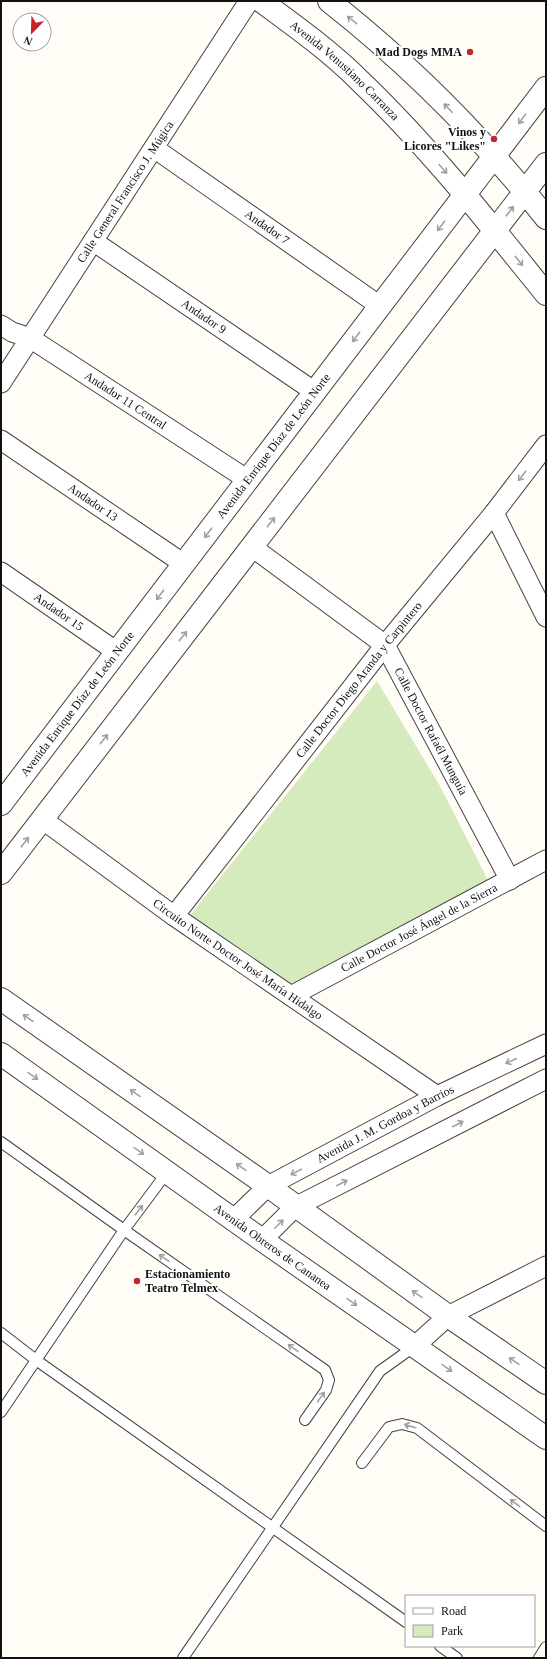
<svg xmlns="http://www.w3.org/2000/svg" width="547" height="1659" viewBox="0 0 547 1659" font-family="Georgia,serif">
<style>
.green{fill:#d5ebbd}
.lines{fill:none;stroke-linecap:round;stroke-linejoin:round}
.service-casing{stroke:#444;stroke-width:12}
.minor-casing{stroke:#444;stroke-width:21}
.tertiary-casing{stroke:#444;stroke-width:24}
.service{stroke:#fff;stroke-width:10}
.minor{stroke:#fff;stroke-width:19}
.tertiary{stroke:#fff;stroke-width:22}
.oneway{stroke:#a0a0a0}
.poi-dot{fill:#c4262e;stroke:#fff;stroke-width:1.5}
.labels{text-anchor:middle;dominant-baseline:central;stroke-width:4;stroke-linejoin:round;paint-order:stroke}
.poi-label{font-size:12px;font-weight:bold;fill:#111;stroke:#fff;text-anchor:end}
.street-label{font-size:12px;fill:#111;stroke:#fff}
</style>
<rect width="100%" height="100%" fill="#fffdf5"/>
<!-- green -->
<polygon class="green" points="377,681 440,786 488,880 289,989 187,919"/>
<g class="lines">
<!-- service casing -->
<g class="service-casing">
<g id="service">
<polyline points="1,1142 124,1230 325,1370 329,1380 326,1390 305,1420"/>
<polyline points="1,1333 36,1360 406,1622"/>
<polyline points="1,1412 124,1230 168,1171"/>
<polyline points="362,1463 389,1427 402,1424 417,1428 546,1526"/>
<polyline points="440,1646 457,1658"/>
<polyline points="183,1658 380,1371 415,1346"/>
<polyline points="539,1658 546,1647"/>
</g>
</g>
<!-- minor casing -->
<g class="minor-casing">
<g id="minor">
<path id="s1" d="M154,148L380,306"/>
<path id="s2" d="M93,241L315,392"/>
<path id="s3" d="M1,325L12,332L30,338L248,480"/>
<path id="s4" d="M1,383L249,1"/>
<path id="s5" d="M1,440L184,564"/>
<polyline points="494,513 546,617"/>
<path id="s6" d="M252,547L385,645L510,880"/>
<path id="s7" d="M1,572L117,652"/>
<path id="s8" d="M42,819L174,916L437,1096"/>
<path id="s9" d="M174,916L385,645L494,513L546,445"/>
<path id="s10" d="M291,996L546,860"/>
<path id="s11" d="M234,1219L268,1186L437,1096L546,1044"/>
<polyline points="262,1240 295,1207 546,1079"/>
<polyline points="415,1346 448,1316 546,1266"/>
</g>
</g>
<!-- tertiary casing -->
<g class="tertiary-casing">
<g id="tertiary">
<path id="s12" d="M261,1C295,26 330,51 360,81C428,146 487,221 546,294"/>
<path d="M329,1C409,64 482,137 546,218"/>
<path id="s13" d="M1,804L546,88"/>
<polyline points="1,873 546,164"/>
<polyline points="1,999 268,1186 448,1316 546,1383"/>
<path id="s14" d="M1,1054L262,1240L546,1438"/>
</g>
</g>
<!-- service -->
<use href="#service" class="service"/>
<!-- minor -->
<use href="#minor" class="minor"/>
<!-- tertiary -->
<use href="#tertiary" class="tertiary"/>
</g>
<!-- one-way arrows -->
<defs><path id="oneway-shaft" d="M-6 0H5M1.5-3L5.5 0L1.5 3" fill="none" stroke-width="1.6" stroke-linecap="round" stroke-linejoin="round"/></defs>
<g class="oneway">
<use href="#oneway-shaft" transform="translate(352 20) rotate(-142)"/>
<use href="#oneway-shaft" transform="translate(448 108) rotate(-134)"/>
<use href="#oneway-shaft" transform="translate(522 119) rotate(127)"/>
<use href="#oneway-shaft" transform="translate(443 169) rotate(49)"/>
<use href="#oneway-shaft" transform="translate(510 211) rotate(-53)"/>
<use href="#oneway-shaft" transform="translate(441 226) rotate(127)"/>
<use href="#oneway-shaft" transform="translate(519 261) rotate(51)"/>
<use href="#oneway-shaft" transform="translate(356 337) rotate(127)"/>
<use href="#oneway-shaft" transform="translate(522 476) rotate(128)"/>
<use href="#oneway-shaft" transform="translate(271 522) rotate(-52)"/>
<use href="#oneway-shaft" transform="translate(208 533) rotate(127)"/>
<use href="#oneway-shaft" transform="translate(160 595) rotate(127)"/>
<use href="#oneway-shaft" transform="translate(183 636) rotate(-52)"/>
<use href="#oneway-shaft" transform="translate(104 739) rotate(-52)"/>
<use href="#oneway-shaft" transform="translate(25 842) rotate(-53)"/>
<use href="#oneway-shaft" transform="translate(28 1018) rotate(-145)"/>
<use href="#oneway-shaft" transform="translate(511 1061) rotate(155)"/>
<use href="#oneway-shaft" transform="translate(33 1076) rotate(35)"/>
<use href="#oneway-shaft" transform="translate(135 1093) rotate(-145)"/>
<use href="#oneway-shaft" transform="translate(458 1124) rotate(-27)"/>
<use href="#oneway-shaft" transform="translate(139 1151) rotate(35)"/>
<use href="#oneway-shaft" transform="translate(241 1167) rotate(-145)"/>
<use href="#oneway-shaft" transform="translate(296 1172) rotate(152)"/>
<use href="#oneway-shaft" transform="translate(342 1183) rotate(-27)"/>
<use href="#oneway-shaft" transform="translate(139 1210) rotate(-53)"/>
<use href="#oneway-shaft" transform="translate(279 1224) rotate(-45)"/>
<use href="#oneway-shaft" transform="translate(164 1258) rotate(-145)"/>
<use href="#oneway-shaft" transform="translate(417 1294) rotate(-145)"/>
<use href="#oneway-shaft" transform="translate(352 1302) rotate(35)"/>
<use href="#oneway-shaft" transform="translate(293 1348) rotate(-145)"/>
<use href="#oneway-shaft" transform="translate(514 1361) rotate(-146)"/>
<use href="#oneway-shaft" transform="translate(447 1368) rotate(35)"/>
<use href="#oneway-shaft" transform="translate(321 1397) rotate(-54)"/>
<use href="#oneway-shaft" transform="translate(410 1426) rotate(-164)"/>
<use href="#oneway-shaft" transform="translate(515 1503) rotate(-143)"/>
</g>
<!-- markers -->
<g class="poi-dot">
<circle cx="470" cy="52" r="4"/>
<circle cx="494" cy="139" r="4"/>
<circle cx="137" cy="1281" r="4"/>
</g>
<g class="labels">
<!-- poi labels -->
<g class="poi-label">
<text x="462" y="52">Mad Dogs MMA</text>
<text x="486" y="132">Vinos y<tspan x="486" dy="14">Licores "Likes"</tspan></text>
<text x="145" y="1274" text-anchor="start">Estacionamiento<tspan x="145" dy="14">Teatro Telmex</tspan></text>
</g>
<!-- street labels -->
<g class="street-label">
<text stroke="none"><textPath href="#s12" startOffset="109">Avenida Venustiano Carranza</textPath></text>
<text stroke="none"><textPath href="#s4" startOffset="228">Calle General Francisco J. Múgica</textPath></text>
<text stroke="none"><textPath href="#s1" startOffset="138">Andador 7</textPath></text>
<text stroke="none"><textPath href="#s2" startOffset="134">Andador 9</textPath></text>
<text stroke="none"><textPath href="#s3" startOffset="146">Andador 11 Central</textPath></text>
<text stroke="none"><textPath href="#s13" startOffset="450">Avenida Enrique Díaz de León Norte</textPath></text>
<text stroke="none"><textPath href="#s5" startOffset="111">Andador 13</textPath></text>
<text stroke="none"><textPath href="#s7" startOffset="70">Andador 15</textPath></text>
<text stroke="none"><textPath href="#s9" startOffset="300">Calle Doctor Diego Aranda y Carpintero</textPath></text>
<text stroke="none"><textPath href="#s13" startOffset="126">Avenida Enrique Díaz de León Norte</textPath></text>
<text stroke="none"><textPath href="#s6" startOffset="263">Calle Doctor Rafaél Munguía</textPath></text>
<text stroke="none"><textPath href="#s10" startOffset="145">Calle Doctor José Ángel de la Sierra</textPath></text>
<text stroke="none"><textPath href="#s8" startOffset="241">Circuito Norte Doctor José María Hidalgo</textPath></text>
<text stroke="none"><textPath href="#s11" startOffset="180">Avenida J. M. Gordoa y Barrios</textPath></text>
<text stroke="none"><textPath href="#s14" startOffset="333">Avenida Obreros de Cananea</textPath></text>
</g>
</g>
<!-- border -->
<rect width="547" height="1659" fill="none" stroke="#111111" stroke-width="4"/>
<!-- legend -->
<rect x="405" y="1595" width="130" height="52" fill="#ffffff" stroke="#a0a0a0"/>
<rect x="413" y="1608" width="20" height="6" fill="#ffffff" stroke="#a0a0a0"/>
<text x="441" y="1615" font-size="12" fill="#111111">Road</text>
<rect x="413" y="1625" width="20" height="12" fill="#d5ebbd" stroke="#a0a0a0"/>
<text x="441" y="1635" font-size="12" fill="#111111">Park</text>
<!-- north arrow -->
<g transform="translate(32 32) rotate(203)"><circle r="19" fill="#ffffff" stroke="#a0a0a0"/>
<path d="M0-3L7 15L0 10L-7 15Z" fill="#c4262e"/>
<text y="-6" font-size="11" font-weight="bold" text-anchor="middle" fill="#111111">N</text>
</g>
</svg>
